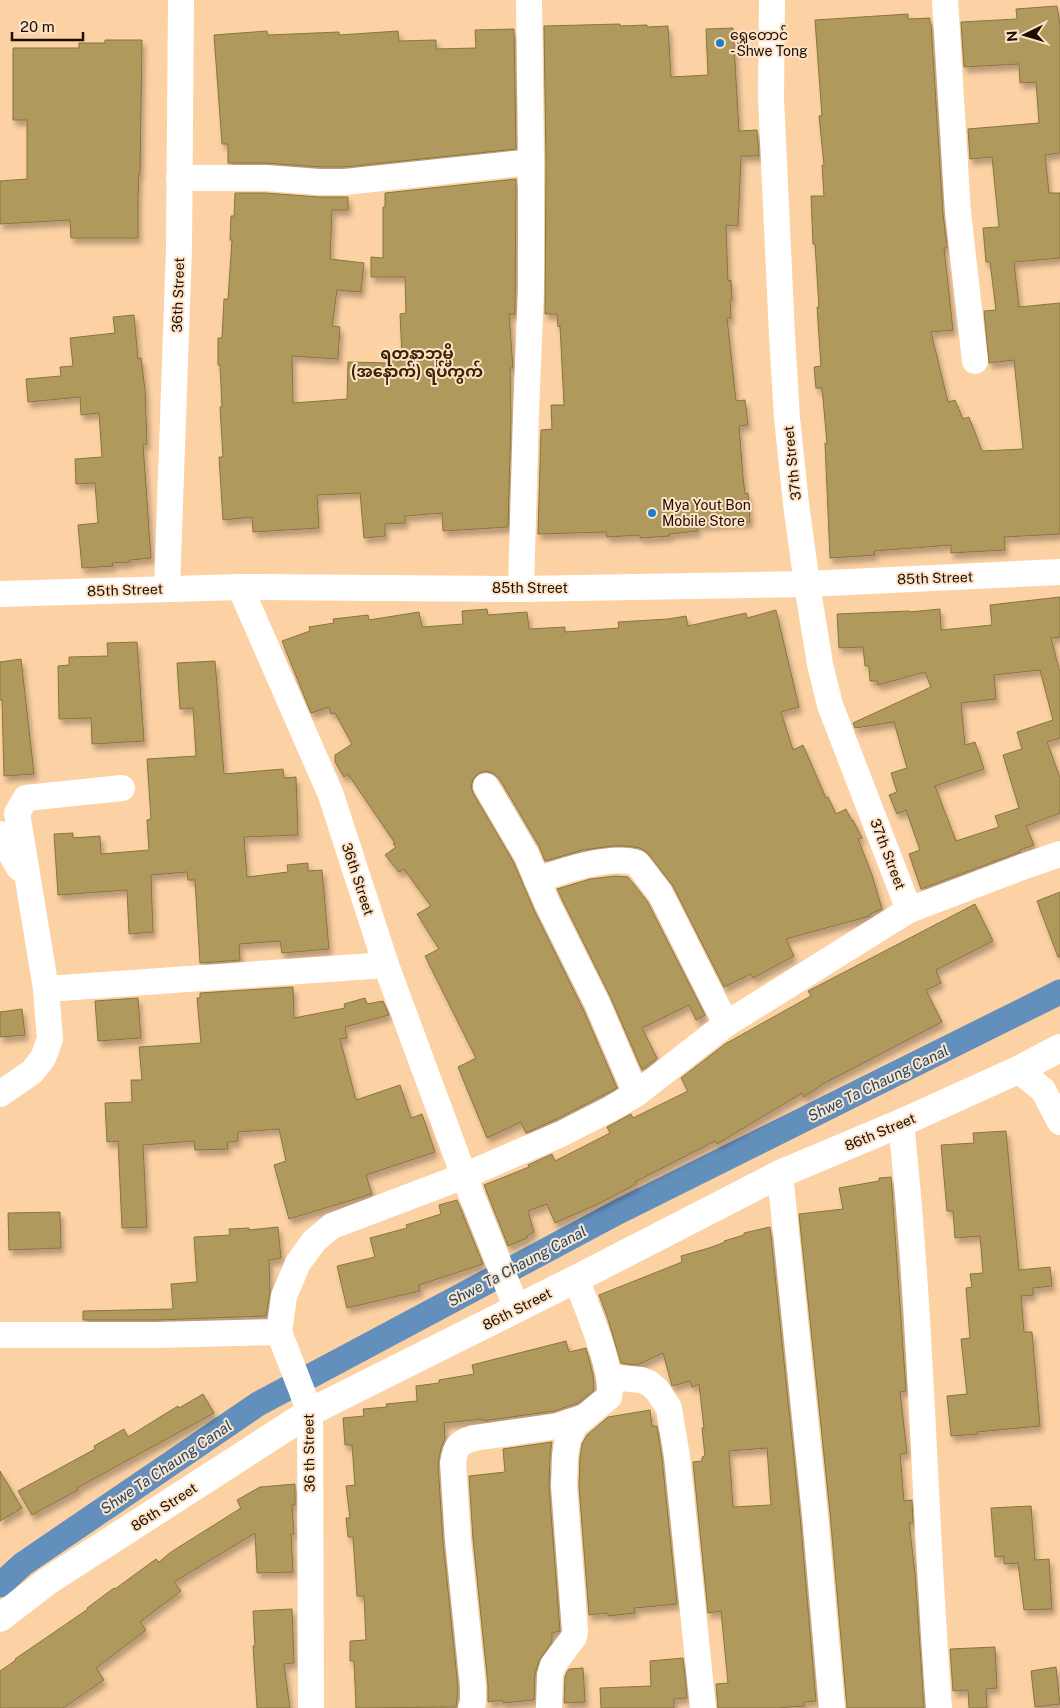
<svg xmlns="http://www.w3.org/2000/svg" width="1060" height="1708" viewBox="0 0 1060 1708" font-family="'Public Sans','Noto Sans Myanmar',sans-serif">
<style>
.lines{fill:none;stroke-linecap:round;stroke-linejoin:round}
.canal{stroke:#638fbc;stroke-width:25}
.building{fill:#b0995d;stroke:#89753f;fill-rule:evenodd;filter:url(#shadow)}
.street{stroke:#fff;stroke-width:26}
.secondary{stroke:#fff;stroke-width:28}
.poi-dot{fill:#1e7bc7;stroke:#fce2c7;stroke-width:2}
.labels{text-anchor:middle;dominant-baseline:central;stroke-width:4;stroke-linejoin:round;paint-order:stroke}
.poi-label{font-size:14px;fill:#1c0e00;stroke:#fce2c7;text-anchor:start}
.street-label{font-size:14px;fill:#1c0e00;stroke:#fce2c7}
.water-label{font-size:15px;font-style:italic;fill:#174874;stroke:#fce2c7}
.quarter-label{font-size:16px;font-weight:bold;fill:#3e2401;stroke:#fce2c7}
</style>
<defs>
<filter id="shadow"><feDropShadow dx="3" dy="5.5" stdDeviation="2.5" flood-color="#0004"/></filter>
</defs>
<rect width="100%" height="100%" fill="#fcd1a3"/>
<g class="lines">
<!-- canal -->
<polyline class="canal" points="0,1585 23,1564 258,1404 618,1212 1060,992"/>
</g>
<!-- building -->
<g class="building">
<polygon points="1057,6 1060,25 1060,153 1045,155 1049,193 1060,193 1060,258 1014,262 1019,307 1060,303 1060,534 1004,537 1005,550 951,553 951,545 874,551 875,555 830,558 825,443 827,443 822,388 816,388 814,367 821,366 817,307 819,307 815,244 813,244 811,196 824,196 822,165 824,165 819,116 822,116 815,20 908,14 908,19 930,18 930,24 931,24 943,214 947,248 944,248 953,330 931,332 948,402 955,400 963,419 969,417 982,451 1023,449 1014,360 989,363 984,311 996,310 990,262 986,262 983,228 999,227 992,157 970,159 968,129 1039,123 1036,82 1020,83 1019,64 964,67 961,22 1017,19 1016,9"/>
<polygon points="620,24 620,26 647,25 647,27 668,26 671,77 708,75 706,29 733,28 739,131 757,130 759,156 741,156 738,226 726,225 728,281 731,280 732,300 730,300 731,318 727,318 736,401 745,400 748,425 739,426 743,477 745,494 748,493 750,522 697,525 698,531 669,534 670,536 640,538 640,535 607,537 606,532 538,534 541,430 552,429 551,405 564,405 560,326 558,327 557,314 545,314 546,162 544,26"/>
<polygon points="514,29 516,149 344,167 320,167 266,163 228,163 228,144 222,144 214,35 267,31 268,35 339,32 339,35 398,31 399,41 436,40 436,49 476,48 475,30"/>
<polygon points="105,40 142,40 140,174 139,174 138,198 138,238 71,238 70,220 0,224 0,181 27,179 27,120 13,120 13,48 79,48 79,43 105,43"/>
<polygon points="516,179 515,314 509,314 513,368 510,368 511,417 508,527 443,531 442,513 405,516 405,523 385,524 385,536 364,538 360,493 317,495 319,528 253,532 252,517 223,520 219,457 223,457 220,407 222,407 220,365 218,365 218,338 222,338 224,299 228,299 232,240 230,240 231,216 234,216 235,193 265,193 319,197 348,197 348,210 332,210 330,259 364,263 361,292 337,290 332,326 340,327 338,359 292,356 293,403 347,399 348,362 390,363 390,356 402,356 400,314 406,313 405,277 371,277 371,257 383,258 383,207 385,207 385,193"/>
<polygon points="134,315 138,359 141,358 145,390 147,444 143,444 151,558 130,560 130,562 112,563 113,566 82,568 78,525 98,523 95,483 76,484 75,459 102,457 99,413 81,415 80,397 28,402 26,379 61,376 60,367 73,366 70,338 115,333 113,317"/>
<path d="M1060,597V637L1051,638L1060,673V738L1047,742L1060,778V813L1026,826L1034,845L1020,850V852L921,889L909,854L920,850L906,810L897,814L889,795L897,792L891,773L907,768L894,722L855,728L853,723L931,687L925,672L878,685L877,681H870L869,666H865L863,647L839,648L837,614L909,611V612L940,609L941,630L992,625L990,605ZM1040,670L1053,720L1017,732L1022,749L1003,755L1019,808L995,816L999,827L956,841L935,786L984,769L975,742L965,745L961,703L996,699L994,675Z"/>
<polygon points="487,609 488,615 527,612 529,629 565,627 565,632 619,628 618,622 668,619 686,616 688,626 746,613 747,618 776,610 799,707 781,712 793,750 803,745 826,798 828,797 836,814 846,809 852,821 853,820 862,838 858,839 872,875 882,909 870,914 870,916 786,939 794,956 753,978 751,974 724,987 673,886 648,853 640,848 627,846 613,846 583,850 545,861 539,846 499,778 493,773 485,771 479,773 473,779 471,787 473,793 513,861 534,910 583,1009 617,1088 561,1117 526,1133 521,1122 487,1138 458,1067 476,1058 425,956 439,949 417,914 431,906 404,869 399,872 385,855 396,847 393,844 395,843 348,774 344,777 335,762 335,755 352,744 335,713 331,714 329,707 311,713 282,641 310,631 309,627 334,623 333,619 368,615 369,620 419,612 422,627 463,624 462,611"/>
<polygon points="137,642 144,741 92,744 91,718 59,719 58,666 69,665 69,657 108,656 107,643"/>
<polygon points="21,659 34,774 4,776 2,700 0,700 0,662"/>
<polygon points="215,661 224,774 283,769 284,778 296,777 298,835 244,837 247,877 288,872 287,865 308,863 308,871 322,870 329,949 282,953 280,941 239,944 240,960 200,963 195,880 188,880 187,872 151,875 153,932 129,934 127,890 58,895 54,834 73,833 73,838 100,836 101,854 149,850 147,820 151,819 147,759 196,756 193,708 180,709 177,663"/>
<polygon points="615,876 628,877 647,901 705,1015 696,1020 689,1005 642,1028 657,1058 642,1070 610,996 557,889 590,879"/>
<polygon points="1060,892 1060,957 1058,957 1037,901"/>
<polygon points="975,904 993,941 936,970 941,983 926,990 942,1022 823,1084 804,1097 802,1093 717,1144 715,1141 635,1182 636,1184 600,1203 555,1223 547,1204 528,1211 534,1232 527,1236 527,1238 508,1246 484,1185 529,1167 528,1165 552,1154 555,1161 610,1133 607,1127 631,1114 633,1118 688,1091 681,1078 725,1044 811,996 808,991"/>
<polygon points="293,987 294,1018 345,1008 344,1004 365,998 367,1004 383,1001 389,1015 345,1027 347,1038 340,1039 356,1100 400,1085 411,1118 422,1114 435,1152 366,1175 372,1194 289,1219 274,1165 286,1161 279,1129 238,1132 238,1141 227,1142 228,1149 195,1150 194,1141 143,1145 147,1227 122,1228 118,1141 107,1142 105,1103 132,1102 131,1080 142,1080 139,1047 201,1043 197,998 200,998 200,993"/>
<polygon points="138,998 141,1038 98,1041 95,1001"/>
<polygon points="22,1009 25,1035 0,1037 0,1012"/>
<polygon points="1006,1131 1019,1270 1050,1267 1052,1286 1033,1288 1033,1295 1021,1296 1024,1332 1032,1332 1040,1426 977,1432 978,1434 951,1436 947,1396 967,1394 961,1339 970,1338 966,1288 972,1287 970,1274 983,1273 980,1236 955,1238 953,1211 947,1211 941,1145 974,1143 973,1133"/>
<polygon points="891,1177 906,1391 900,1392 907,1453 900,1454 904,1501 912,1500 913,1523 909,1523 915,1573 924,1708 847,1708 830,1513 799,1214 843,1209 839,1188 879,1181 879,1178"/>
<polygon points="457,1200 483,1264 419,1285 420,1291 347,1308 337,1266 375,1257 370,1238 407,1228 406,1225 441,1214 439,1205"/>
<polygon points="60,1212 61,1248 9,1250 8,1213"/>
<polygon points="278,1227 281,1258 269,1260 270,1292 266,1316 156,1320 83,1320 83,1311 173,1309 171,1284 197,1282 194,1237 230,1235 229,1229 249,1228 249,1230"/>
<path d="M770,1227L800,1516L816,1701L804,1702V1706L777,1708H718L716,1684L728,1683L721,1611L708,1613L693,1462L702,1461V1457L705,1456L702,1428H704L699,1384L692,1387L690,1381L672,1386L663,1353L637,1365L621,1363L607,1316L599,1295L682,1262L681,1256L709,1248L725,1242L724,1241L744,1235V1233ZM767,1448L771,1505L733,1507L729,1451Z"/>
<polygon points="566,1341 569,1352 586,1348 593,1375 594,1390 578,1403 554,1411 483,1421 483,1419 444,1423 445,1439 441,1448 438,1464 443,1542 458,1688 456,1707 356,1708 354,1661 350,1661 350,1641 366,1640 364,1596 357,1596 353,1537 348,1537 346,1518 350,1518 346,1486 355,1485 352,1445 345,1445 343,1418 364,1416 363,1409 387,1407 386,1404 417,1401 416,1386 439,1383 439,1380 474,1374 472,1365"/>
<polygon points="203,1394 214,1413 77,1488 78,1490 32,1515 18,1491 95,1449 94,1446 124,1429 128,1437 160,1417 178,1406 179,1408"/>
<polygon points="650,1410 652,1426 657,1426 662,1459 677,1604 634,1608 635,1613 608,1616 608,1613 589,1615 579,1486 580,1457 582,1444 587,1435 608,1417"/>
<polygon points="552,1442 550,1454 549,1487 560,1631 552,1633 552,1641 539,1661 535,1674 534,1700 503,1703 503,1700 488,1702 488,1685 473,1539 469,1476 505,1472 503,1449"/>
<polygon points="0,1471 22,1508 0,1521"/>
<polygon points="295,1484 295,1505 292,1505 294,1534 291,1534 293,1572 257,1573 255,1533 174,1582 181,1591 140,1622 146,1630 96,1668 104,1680 63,1708 0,1708 0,1671 16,1660 15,1659 88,1609 87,1608 114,1588 115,1589 156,1559 159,1562 171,1552 241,1508 237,1500 260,1487"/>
<polygon points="1031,1506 1035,1560 1049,1559 1052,1609 1024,1610 1018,1563 1004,1564 1004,1556 995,1557 991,1508"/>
<polygon points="292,1609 294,1663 284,1664 290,1708 257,1708 253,1646 255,1646 253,1611"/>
<polygon points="995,1647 997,1688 986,1689 987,1708 969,1708 968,1690 953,1691 950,1649"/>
<polygon points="683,1658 687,1698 674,1699 674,1708 601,1708 600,1688 651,1686 650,1661"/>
<polygon points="1056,1667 1060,1704 1035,1707 1031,1671"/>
<polygon points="583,1668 585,1702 564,1703 565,1677 567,1672 569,1669"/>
</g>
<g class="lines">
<!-- street -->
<g class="street">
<polyline points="529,0 531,162"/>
<polyline points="772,0 771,98 782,335 787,418 796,504 807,584 820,664 830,705 909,910"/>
<polyline points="945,0 958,213 975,361"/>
<polyline points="179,178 266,178 319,182 345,182 531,162 531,288 526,413 521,589"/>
<polyline points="240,587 331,795 386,965 464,1176 517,1309"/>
<polyline points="167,589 179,248 181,0"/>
<polyline points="0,594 240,587 521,589 807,584 1060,572"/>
<polyline points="486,786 526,854 547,903 597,1003 636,1094"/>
<polyline points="0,834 19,868"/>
<path d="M537,880C562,871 612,854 637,863L660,893L726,1024"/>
<polyline points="46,989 386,965"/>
<polyline points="1018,1070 1043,1090 1060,1122"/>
<polyline points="0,1094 32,1072 43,1058 50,1039 46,989 17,813 26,798 122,788"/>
<path d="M901,1123C922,1318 924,1513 939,1708"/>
<polyline points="780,1174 815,1515 832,1708"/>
<polyline points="279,1332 284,1296 298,1263 314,1241 332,1226 464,1176 561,1134 610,1109 636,1094 726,1024 909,910 1025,866 1060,854"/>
<polyline points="0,1335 156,1335 279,1332 310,1412 311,1708"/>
<polyline points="610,1377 641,1380 649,1383 657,1390 669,1408 677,1457 703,1708"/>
<path d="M471,1708L473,1702V1687L458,1540L453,1463C456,1445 458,1443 474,1438L557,1426L584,1417"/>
<path d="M549,1708L550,1675L553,1665L574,1637L575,1631L564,1486L565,1455L568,1439L575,1425L609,1397C615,1373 586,1304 576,1279"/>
</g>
<!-- secondary -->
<polyline class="secondary" points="0,1618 48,1581 310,1412 576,1279 780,1174 901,1123 1018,1070 1060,1048"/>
</g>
<!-- markers -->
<g class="poi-dot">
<circle cx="720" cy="43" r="5"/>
<circle cx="652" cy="513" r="5"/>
</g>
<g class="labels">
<!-- poi labels -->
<g class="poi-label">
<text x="730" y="35">ရွှေတောင်<tspan x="730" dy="16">- Shwe Tong</tspan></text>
<text x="662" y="505">Mya Yout Bon<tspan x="662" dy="16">Mobile Store</tspan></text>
</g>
<!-- street labels -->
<g class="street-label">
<text transform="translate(178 295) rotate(-88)">36th Street</text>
<text transform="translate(792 463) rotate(-96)">37th Street</text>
<text transform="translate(935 578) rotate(-2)">85th Street</text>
<text x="530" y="588">85th Street</text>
<text transform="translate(125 590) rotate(-2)">85th Street</text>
<text transform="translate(888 854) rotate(69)">37th Street</text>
<text transform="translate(358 879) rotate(72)">36th Street</text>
<text transform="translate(880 1132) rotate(-23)">86th Street</text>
<text transform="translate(517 1309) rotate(-27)">86th Street</text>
<text transform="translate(309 1453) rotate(-91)">36 th Street</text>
<text transform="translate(164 1507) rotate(-33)">86th Street</text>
</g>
<!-- water labels -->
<g class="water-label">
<text transform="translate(878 1083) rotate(-26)">Shwe Ta Chaung Canal</text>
<text transform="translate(517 1266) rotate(-28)">Shwe Ta Chaung Canal</text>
<text transform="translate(166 1467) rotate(-34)">Shwe Ta Chaung Canal</text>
</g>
<!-- quarter labels -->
<g class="quarter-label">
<text x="417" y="353">ရတနာဘုမ္မိ<tspan x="417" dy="18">(အနောက်) ရပ်ကွက်</tspan></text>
</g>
</g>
<!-- north arrow -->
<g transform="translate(1025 35) rotate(265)" stroke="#fce2c7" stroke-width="4" paint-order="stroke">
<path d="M0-4L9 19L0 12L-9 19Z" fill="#1c0e00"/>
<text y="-8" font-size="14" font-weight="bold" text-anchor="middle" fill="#1c0e00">N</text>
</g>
<!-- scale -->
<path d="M12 32v8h71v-8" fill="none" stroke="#1c0e00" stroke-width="2.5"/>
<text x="20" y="32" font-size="15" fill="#1c0e00" stroke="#fce2c7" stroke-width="4" paint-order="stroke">20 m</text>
</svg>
